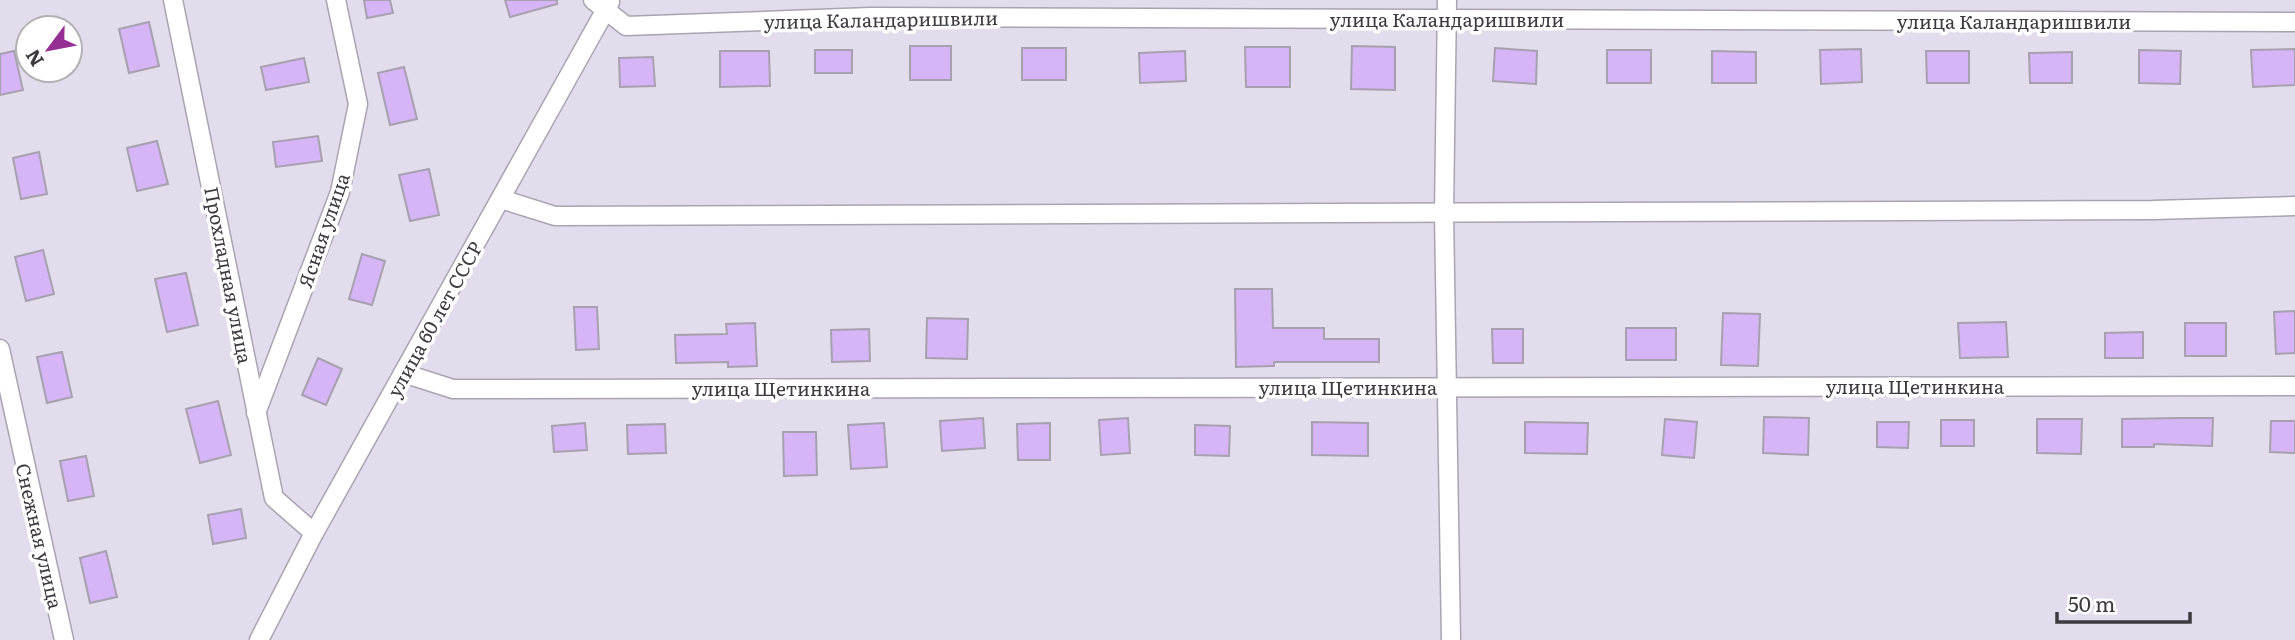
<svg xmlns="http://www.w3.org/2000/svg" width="2295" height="640" viewBox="0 0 2295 640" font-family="Literata,serif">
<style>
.building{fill:#d5b5f5;stroke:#a7a0af;stroke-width:2}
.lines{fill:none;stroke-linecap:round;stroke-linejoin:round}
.street-casing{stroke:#aaa3b2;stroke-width:21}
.street{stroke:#fff;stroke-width:18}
.labels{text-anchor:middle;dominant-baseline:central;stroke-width:7;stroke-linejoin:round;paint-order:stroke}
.street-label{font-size:19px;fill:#3c393f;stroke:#fff}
</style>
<rect width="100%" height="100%" fill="#e3dcec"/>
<!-- building -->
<g class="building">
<polygon points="364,0 390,0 393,13 367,18"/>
<polygon points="505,0 557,0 557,4 510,17"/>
<polygon points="149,22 159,66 129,73 119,29"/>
<rect x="910" y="46" width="41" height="34"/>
<polygon points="1352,46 1395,47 1395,90 1351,89"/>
<polygon points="1245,47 1290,47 1290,87 1246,87"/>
<rect x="1022" y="48" width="44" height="32"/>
<polygon points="1495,48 1537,51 1536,84 1493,81"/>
<polygon points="1861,49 1862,82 1821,84 1820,50"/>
<polygon points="2295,49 2295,85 2253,87 2251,50"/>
<rect x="815" y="50" width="37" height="23"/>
<rect x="1607" y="50" width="44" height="33"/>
<polygon points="2139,50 2181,51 2180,84 2139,83"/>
<polygon points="14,51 23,90 0,95 0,54"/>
<polygon points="720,51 769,51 770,86 720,87"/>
<polygon points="1185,51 1186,81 1140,83 1139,53"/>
<polygon points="1712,51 1756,52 1756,83 1712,83"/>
<polygon points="1926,51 1969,51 1969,83 1927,83"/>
<polygon points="2072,52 2072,83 2030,83 2029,53"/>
<polygon points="653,57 655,86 620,87 619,58"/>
<polygon points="304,58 309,82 266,90 261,67"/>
<polygon points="404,67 417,119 390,125 378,73"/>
<polygon points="318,136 322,161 276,167 273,142"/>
<polygon points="157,141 168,184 137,191 127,148"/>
<polygon points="39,152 47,194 21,199 13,158"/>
<polygon points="429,169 439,215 410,221 399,175"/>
<polygon points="43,250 54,294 26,301 15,257"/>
<polygon points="362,254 385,261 372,305 349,299"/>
<polygon points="186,273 198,325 167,332 155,279"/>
<polygon points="1235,289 1272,289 1273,328 1324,328 1324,339 1379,339 1379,362 1274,362 1274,366 1236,367"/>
<polygon points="574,307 597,307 599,349 576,350"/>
<polygon points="2295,311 2295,353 2276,354 2274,312"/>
<polygon points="1723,313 1760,314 1758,366 1721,365"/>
<polygon points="927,318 968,319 967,359 926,358"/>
<polygon points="2006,322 2008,357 1960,358 1958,323"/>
<polygon points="755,323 757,366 728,367 728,362 676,363 675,335 727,334 726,324"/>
<rect x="2185" y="323" width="41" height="33"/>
<rect x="1626" y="328" width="50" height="32"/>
<polygon points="869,329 870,361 832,362 831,330"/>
<polygon points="1492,329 1523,329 1523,363 1493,363"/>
<polygon points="2143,332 2143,358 2105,358 2105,333"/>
<polygon points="62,352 72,397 47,403 37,357"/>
<polygon points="318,358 342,369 326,405 302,395"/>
<polygon points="218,401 231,455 200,463 186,409"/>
<polygon points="1764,417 1809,418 1808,455 1763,453"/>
<polygon points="983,418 985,448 942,451 940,421"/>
<polygon points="1128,418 1130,453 1101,455 1099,420"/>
<polygon points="2180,418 2213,418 2212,446 2154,444 2154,447 2122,447 2122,419"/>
<polygon points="1665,419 1697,422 1694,458 1662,455"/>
<polygon points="2037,419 2082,419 2081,454 2037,453"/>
<rect x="1941" y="420" width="33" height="26"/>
<polygon points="2271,421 2295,421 2295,453 2270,452"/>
<polygon points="1312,422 1368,423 1368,456 1312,455"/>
<polygon points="1525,422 1588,423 1587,454 1525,453"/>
<polygon points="1877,422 1909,422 1908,448 1877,447"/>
<polygon points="585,423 587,450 554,452 552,426"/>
<polygon points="884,423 887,467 851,469 848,425"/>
<polygon points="1050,423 1050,460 1018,460 1017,424"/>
<polygon points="665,424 666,453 628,454 627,425"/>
<polygon points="1195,425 1230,426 1229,456 1195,455"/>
<polygon points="783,432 816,432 817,475 784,476"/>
<polygon points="86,456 94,496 68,501 60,461"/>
<polygon points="241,509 246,538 213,544 208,515"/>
<polygon points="106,551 117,597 90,603 80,558"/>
</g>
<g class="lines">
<!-- street casing -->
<g class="street-casing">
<g id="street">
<polyline points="173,0 274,498 314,533"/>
<polyline points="593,0 626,26 871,17 2295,22"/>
<polyline points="1447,0 1444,213 1451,640"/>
<polyline points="501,199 555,216 2153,210 2295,206"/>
<polyline points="0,349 64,640"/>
<polyline points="403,373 453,389 2295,386"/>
<polyline points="256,413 340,192 358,104 336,0"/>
<polyline points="259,640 314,533 610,2"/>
</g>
</g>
<!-- street -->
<use href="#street" class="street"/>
</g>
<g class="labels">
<!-- street labels -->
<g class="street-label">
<text transform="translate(881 19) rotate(-1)">улица Каландаришвили</text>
<text x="1447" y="19">улица Каландаришвили</text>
<text x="2014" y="21">улица Каландаришвили</text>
<text transform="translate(323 230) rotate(-71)">Ясная улица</text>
<text transform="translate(229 275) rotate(79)">Прохладная улица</text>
<text transform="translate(434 319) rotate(-61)">улица 60 лет СССР</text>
<text x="1915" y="386">улица Щетинкина</text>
<text x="1348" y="387">улица Щетинкина</text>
<text x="781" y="388">улица Щетинкина</text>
<text transform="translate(40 536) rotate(77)">Снежная улица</text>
</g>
</g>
<!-- north arrow -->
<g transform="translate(49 49) rotate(238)"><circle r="33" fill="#ffffff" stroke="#b1b0b2" stroke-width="2"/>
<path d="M0-5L12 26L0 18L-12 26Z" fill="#962f94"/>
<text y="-10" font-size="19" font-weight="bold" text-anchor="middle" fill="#3c393f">N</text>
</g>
<!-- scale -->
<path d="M2057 612v10h133v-10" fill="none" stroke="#3c393f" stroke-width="3.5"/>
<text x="2068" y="612" font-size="21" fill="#3c393f" stroke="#ffffff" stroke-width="5" paint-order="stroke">50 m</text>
</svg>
